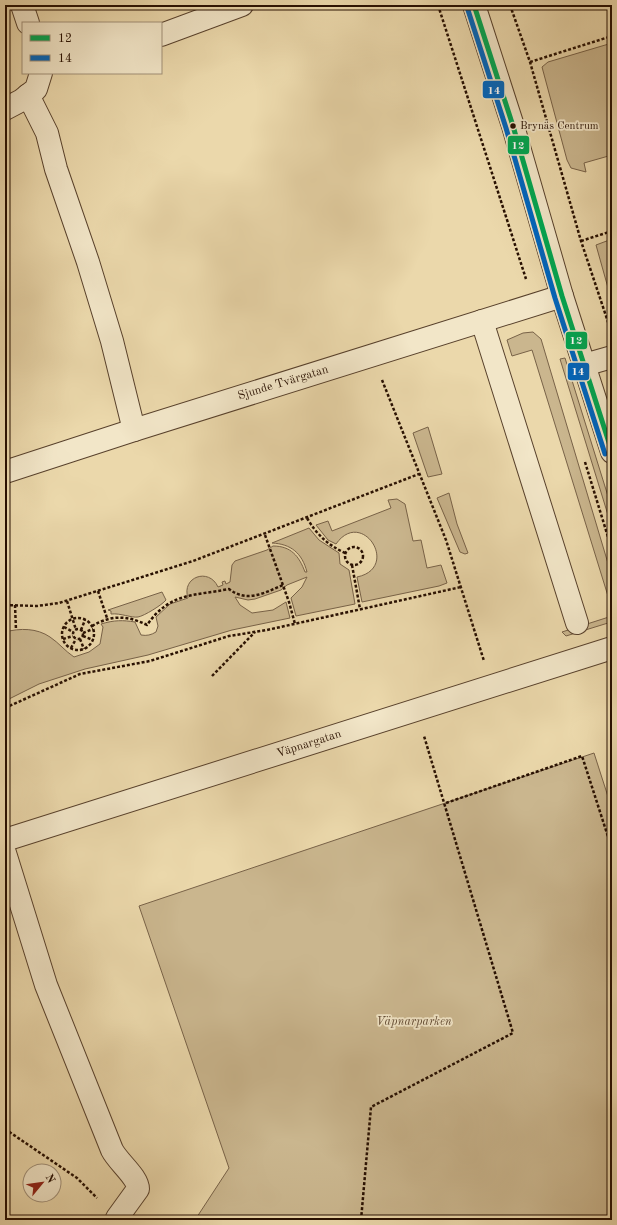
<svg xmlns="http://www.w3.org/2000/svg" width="617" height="1225" viewBox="0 0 617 1225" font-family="'Old Standard TT',serif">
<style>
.green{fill:#cab68e;stroke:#786248}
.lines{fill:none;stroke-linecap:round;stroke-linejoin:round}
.minor-casing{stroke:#58412c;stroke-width:24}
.path{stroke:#270f01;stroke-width:2.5;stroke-dasharray:3 2;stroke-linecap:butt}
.minor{stroke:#f2e6c8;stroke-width:22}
.bus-1-casing{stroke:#f2e6c8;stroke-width:8}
.bus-2-casing{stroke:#f2e6c8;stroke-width:8}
.bus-1{stroke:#00a651;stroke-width:5}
.bus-2{stroke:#0065bd;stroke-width:5}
.bus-dot{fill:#270f01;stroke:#f2e6c8;stroke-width:1.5}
.labels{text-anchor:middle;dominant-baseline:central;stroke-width:3.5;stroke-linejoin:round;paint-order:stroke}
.bus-label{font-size:11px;fill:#270f01;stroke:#f2e6c8;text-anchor:start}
.street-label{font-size:12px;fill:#270f01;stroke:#f2e6c8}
.park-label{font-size:12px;font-style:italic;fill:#604932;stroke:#f2e6c8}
.line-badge{stroke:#f2e6c8;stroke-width:1.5}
.badge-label{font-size:11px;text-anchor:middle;font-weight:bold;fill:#fff}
</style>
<rect width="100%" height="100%" fill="#ebd8ab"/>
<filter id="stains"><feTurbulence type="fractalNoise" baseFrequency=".005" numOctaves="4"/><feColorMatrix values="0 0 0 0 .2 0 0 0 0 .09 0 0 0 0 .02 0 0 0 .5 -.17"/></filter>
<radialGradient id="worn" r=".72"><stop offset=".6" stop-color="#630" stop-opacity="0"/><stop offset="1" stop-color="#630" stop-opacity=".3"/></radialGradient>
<!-- green -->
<g class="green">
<polygon points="612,43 612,155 584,163 586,172 571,168 567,160 542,67 548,62"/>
<polygon points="612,239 612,302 596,245"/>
<polygon points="533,332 541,339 607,560 612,577 612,609 532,350 512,356 507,340 523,333"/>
<polygon points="565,358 612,509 612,528 560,359"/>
<polygon points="428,427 442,474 428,477 413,433"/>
<polygon points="449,493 457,524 468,553 465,554 460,552 437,498"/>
<path d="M397,499L405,504L413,541L421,540L427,568L441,565L447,583L439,586L362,602L357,577C401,568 362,507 336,544L328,540L316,525L328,521L332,531L391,508L388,500Z"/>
<path d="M309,528L319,540L339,553L340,564L349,570L355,604L296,616L291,598L302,587L307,577L287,585L281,590L255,599L248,600L235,597L240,605L252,613L273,610L286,602L290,618L232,630L148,655L85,669L39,684L5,701V632C20,628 37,628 50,637C59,643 65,651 74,657L89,652L100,644L103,627L101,624C114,620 123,620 135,622L141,635C147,636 151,635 156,632L158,626L156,617L170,604L188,598C181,577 209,567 218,587L223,585L222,582L225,581L226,584L230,582L232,565L235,561L267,550L273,546C291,546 299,556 305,572H307C302,553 291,544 272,543Z"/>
<path d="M162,592L166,600C162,605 144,616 138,617C131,618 121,613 111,614V611L108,610Z"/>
<polygon points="612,616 612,621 608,623 566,636 562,632"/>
<polygon points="594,753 612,809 612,1216 608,1220 195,1220 229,1168 139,906"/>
</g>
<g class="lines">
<!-- minor casing -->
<g class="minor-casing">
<g id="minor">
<polyline points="22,5 28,23"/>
<polyline points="474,5 513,126 562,296 612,452"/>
<polyline points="161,35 242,5"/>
<polyline points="28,95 47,133 56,169 88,262 112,341 134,430"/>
<polyline points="5,109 22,100 36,89 41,73"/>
<polyline points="482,321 577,623"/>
<polyline points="584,365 612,357"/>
<polyline points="5,472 134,430 562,296"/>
<polyline points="5,840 612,648"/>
<path d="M5,853L46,985L112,1150C118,1162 138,1177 138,1189L117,1218"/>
</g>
</g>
<!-- path -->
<g class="path">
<polyline points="438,5 526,279"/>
<polyline points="510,5 530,62 581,241 611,331"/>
<polyline points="530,62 612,36"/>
<polyline points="581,241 612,231"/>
<polyline points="382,380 446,540 484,661"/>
<polyline points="585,462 612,550"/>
<path d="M307,518C317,535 328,545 345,553"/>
<polyline points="265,535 289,602 295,624"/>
<circle cx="354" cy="556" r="9"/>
<polyline points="352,565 360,609"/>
<polyline points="98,591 107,618"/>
<polyline points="67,601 76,630"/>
<polyline points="5,605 37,606 59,603 193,561 419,474"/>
<polyline points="15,605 16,630"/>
<circle cx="78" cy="634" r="16"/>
<path d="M92,626C111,615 127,615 147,625C170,592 194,596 229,589C247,603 264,593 283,585"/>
<polyline points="64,627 73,632"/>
<circle cx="78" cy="634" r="5"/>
<polyline points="81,630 85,620"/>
<polyline points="83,633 93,629"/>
<polyline points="83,636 93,640"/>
<polyline points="63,639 73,636"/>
<polyline points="80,639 84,649"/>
<polyline points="71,648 76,639"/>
<polyline points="212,676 255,632"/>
<polyline points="5,708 80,674 150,661 229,636 267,630 461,587"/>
<polyline points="446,803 582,756 612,849"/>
<polyline points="5,1129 77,1178 97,1198"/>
<polyline points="361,1220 371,1107 513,1033 424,736"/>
</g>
<!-- minor -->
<use href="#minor" class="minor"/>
<!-- bus-1 casing -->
<g class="bus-1-casing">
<polyline id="bus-1" points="474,5 513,126 562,296 612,452"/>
</g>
<!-- bus-2 casing -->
<g class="bus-2-casing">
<polyline id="bus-2" points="467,7 506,128 555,298 605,454"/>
</g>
<!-- bus-1 -->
<use href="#bus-1" class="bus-1"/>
<!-- bus-2 -->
<use href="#bus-2" class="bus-2"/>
</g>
<!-- markers -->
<circle class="bus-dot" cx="513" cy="126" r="3.5"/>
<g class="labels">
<!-- bus labels -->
<g class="bus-label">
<text x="520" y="126">Brynäs Centrum</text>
</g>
<!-- street labels -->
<g class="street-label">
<text transform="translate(283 383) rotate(-17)">Sjunde Tvärgatan</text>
<text transform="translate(309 744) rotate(-18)">Väpnargatan</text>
</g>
<!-- park labels -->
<g class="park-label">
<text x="414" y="1022">Väpnarparken</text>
</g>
</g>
<g class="line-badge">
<rect x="482" y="80" width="23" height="19" rx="4" fill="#0065bd"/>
<rect x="507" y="135" width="23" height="20" rx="4" fill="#00a651"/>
<rect x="565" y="331" width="23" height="19" rx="4" fill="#00a651"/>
<rect x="567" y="362" width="23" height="19" rx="4" fill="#0065bd"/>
</g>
<g class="badge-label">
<text x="494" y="94">14</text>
<text x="518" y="149">12</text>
<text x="576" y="344">12</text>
<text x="578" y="375">14</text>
</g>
<!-- margin -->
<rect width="617" height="1225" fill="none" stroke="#ebd8ab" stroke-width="20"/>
<rect x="6" y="6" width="605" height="1213" fill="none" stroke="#270f01" stroke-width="2"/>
<rect x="10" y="10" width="597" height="1205" fill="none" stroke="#270f01"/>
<!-- legend -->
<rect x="22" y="22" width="140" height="52" fill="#f2e6c8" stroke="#a19078"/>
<rect x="30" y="35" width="20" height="6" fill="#00a651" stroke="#a19078"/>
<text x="58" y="42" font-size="12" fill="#270f01">12</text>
<rect x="30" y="55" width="20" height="6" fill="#0065bd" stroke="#a19078"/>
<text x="58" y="62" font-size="12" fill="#270f01">14</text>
<!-- north arrow -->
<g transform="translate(42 1183) rotate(61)"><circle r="19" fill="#f2e6c8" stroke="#a19078"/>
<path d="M0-3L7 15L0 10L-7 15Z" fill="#8f2418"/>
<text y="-6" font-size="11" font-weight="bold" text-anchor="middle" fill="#270f01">N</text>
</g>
<rect width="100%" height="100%" filter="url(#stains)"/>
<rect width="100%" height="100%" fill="url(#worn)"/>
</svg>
